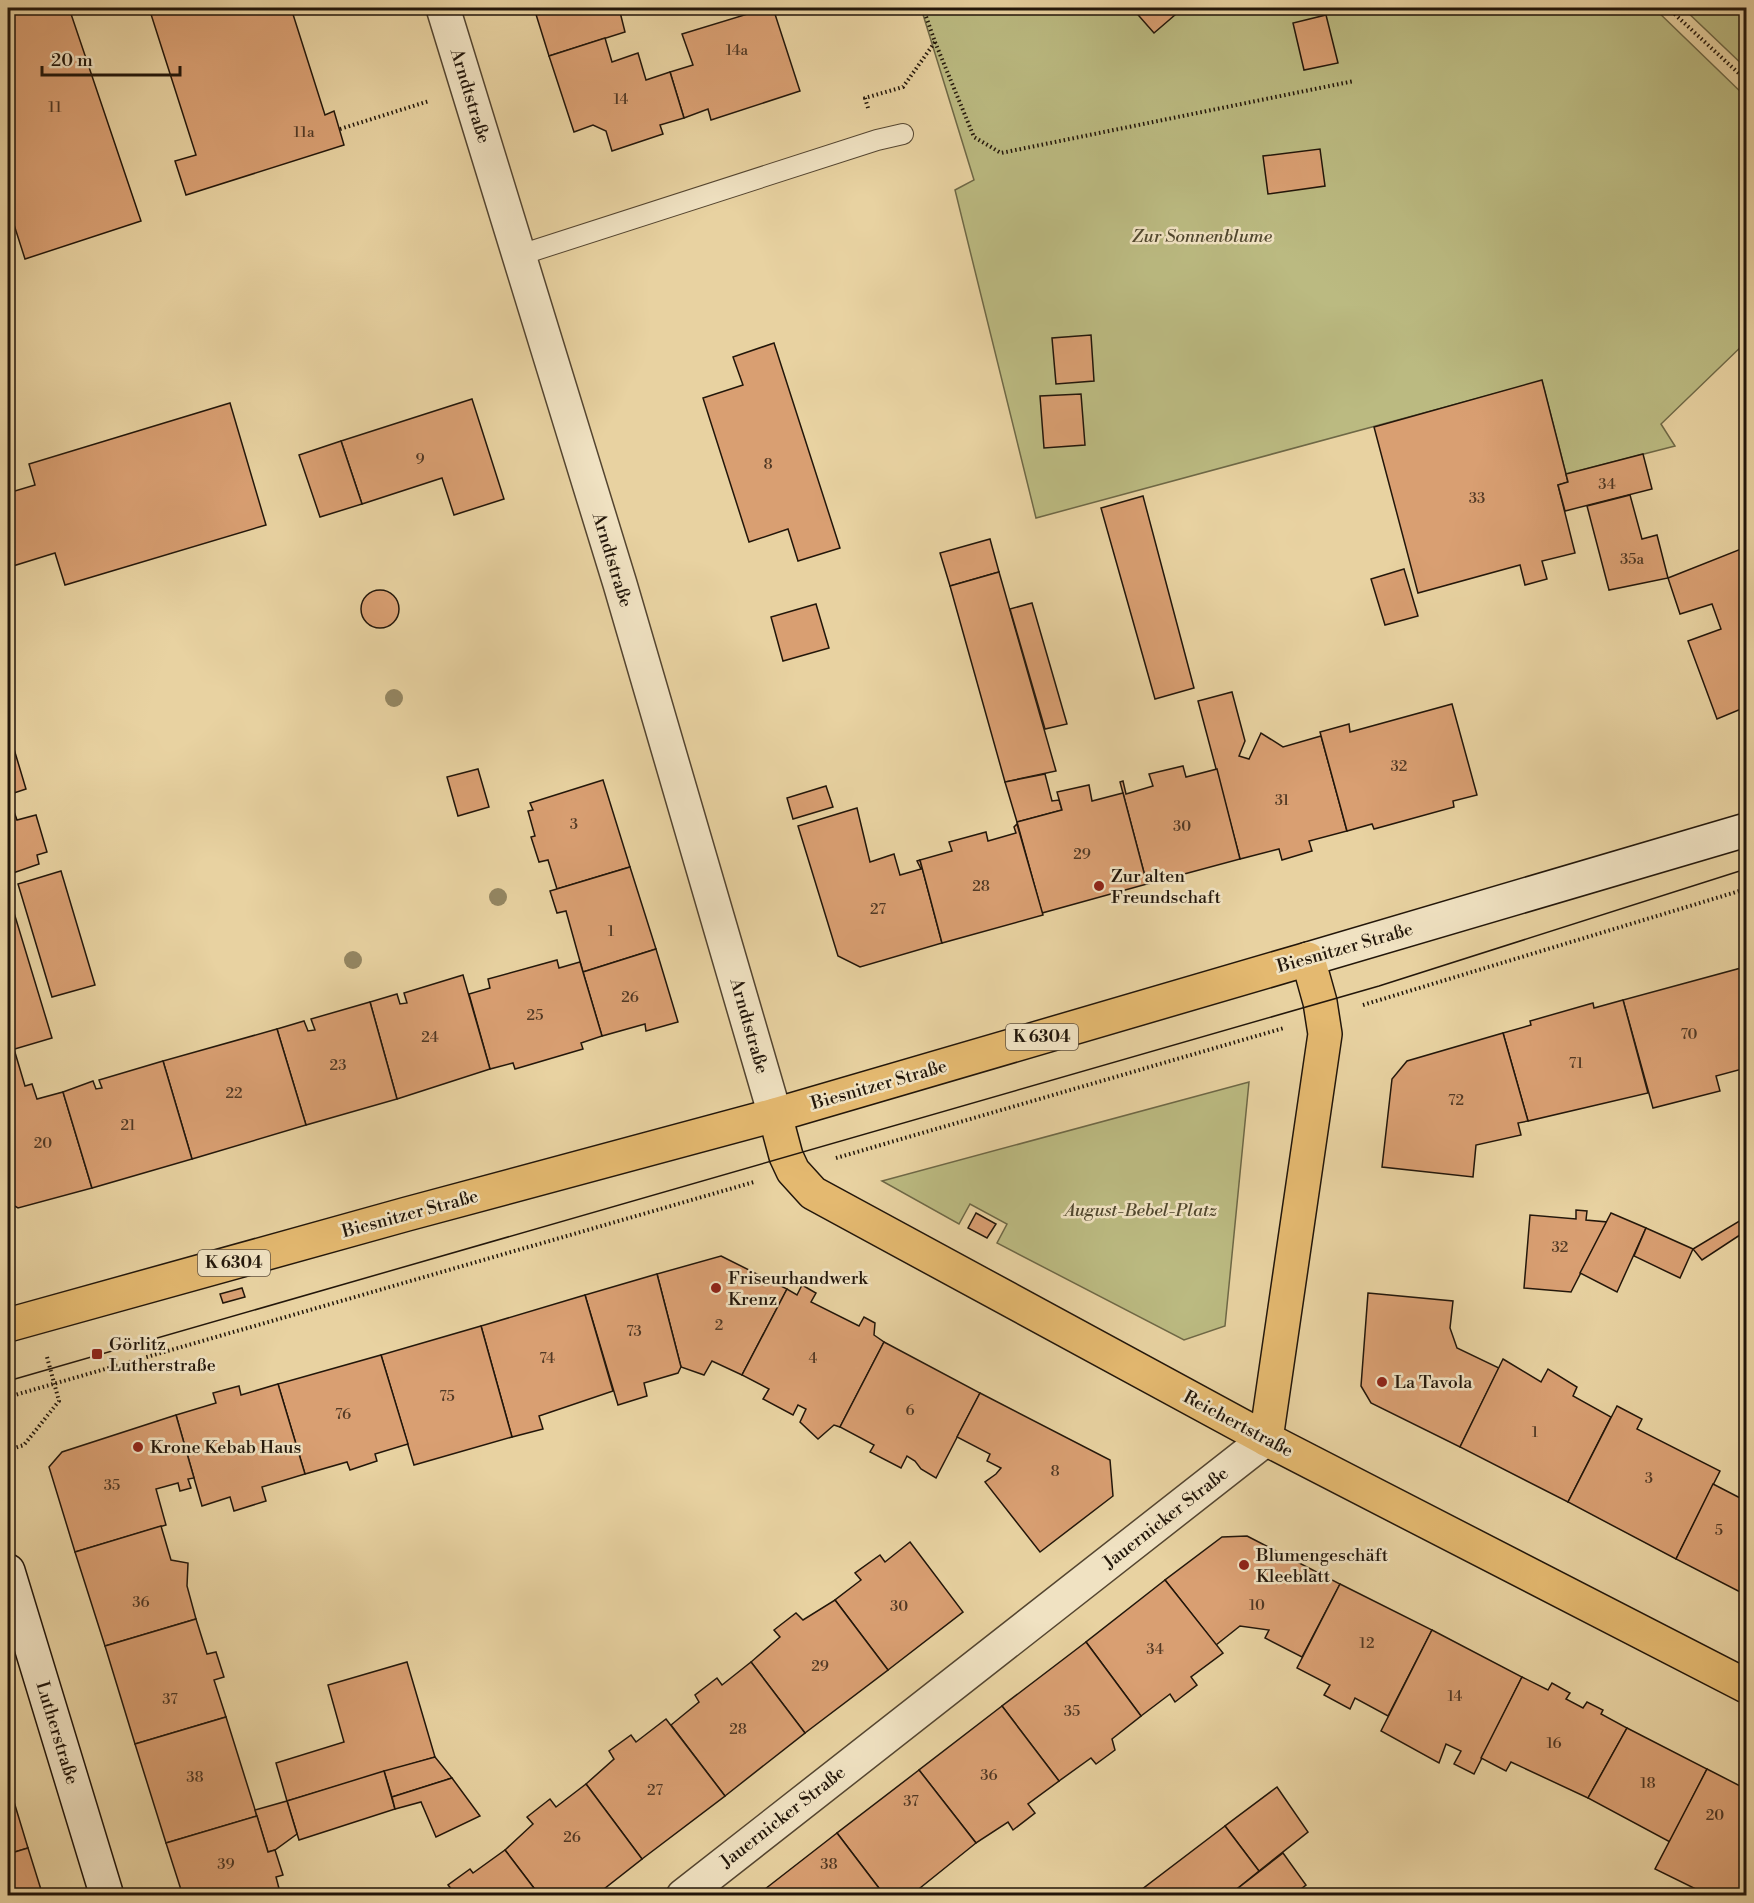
<svg xmlns="http://www.w3.org/2000/svg" width="1754" height="1903" viewBox="0 0 1754 1903" font-family="'Libre Bodoni',serif">
<style>
.green{fill:#bbba81;stroke:#6e6846;stroke-width:1.5}
.water{fill:#9eb4b2;stroke:#6c756f;stroke-width:1.5}
.building{fill:#d99f72;stroke:#22160a;stroke-width:1.5}
.lines{fill:none;stroke-linecap:round;stroke-linejoin:round}
.lane-casing{stroke:#544530;stroke-width:22}
.street-casing{stroke:#544530;stroke-width:36}
.secondary-casing{stroke:#22160a;stroke-width:36}
.primary-casing{stroke:#22160a;stroke-width:36}
.path{stroke:#22160a;stroke-width:4;stroke-dasharray:1.5 3;stroke-linecap:butt}
.lane{stroke:#f0e2c2;stroke-width:20}
.street{stroke:#f0e2c2;stroke-width:33}
.secondary{stroke:#f0e2c2;stroke-width:33}
.primary{stroke:#e4b970;stroke-width:33}
.tram{stroke:#22160a;stroke-width:1.5}
.tree{fill:#948662}
.poi-dot{fill:#8f2418;stroke:#f0e2c2;stroke-width:2}
.labels{text-anchor:middle;dominant-baseline:central;stroke-width:5;stroke-linejoin:round;paint-order:stroke}
.number-label{font-size:15px;fill:#503824}
.shield{fill:#f0e2c2;stroke:#605341;stroke-width:1.5}
.shield-label{font-size:16px;font-weight:bold;fill:#22160a}
.street-label{font-size:18px;fill:#22160a;stroke:#f0e2c2}
.park-label{font-size:18px;font-style:italic;fill:#50472e;stroke:#f0e2c2}
.poi-label{font-size:18px;fill:#22160a;stroke:#f0e2c2;text-anchor:start}
</style>
<rect width="100%" height="100%" fill="#e8d2a1"/>
<filter id="stains"><feTurbulence type="fractalNoise" baseFrequency=".00333" numOctaves="4"/><feColorMatrix values="0 0 0 0 .2 0 0 0 0 .09 0 0 0 0 .02 0 0 0 .5 -.17"/></filter>
<radialGradient id="worn" r=".72"><stop offset=".6" stop-color="#630" stop-opacity="0"/><stop offset="1" stop-color="#630" stop-opacity=".3"/></radialGradient>
<!-- green -->
<g class="green">
<polygon points="921,8 1654,8 1746,97 1746,342 1661,424 1675,446 1566,474 1542,381 1036,518 955,190 974,180"/>
<polygon points="1683,8 1746,8 1746,68"/>
<polygon points="1249,1082 1225,1326 1184,1340 997,1243 1007,1224 970,1204 959,1224 882,1181"/>
</g>
<!-- water -->
<path class="water" d="M1746,390V439C1742,422 1736,405 1746,390Z"/>
<!-- building -->
<g class="building">
<polygon points="8,8 69,8 141,221 25,259 8,206"/>
<polygon points="149,8 291,8 325,115 334,111 344,145 186,195 175,161 196,155"/>
<polygon points="534,8 619,8 625,32 549,56"/>
<polygon points="767,8 773,8 800,91 711,120 708,109 684,118 670,72 693,65 682,34"/>
<polygon points="1132,8 1183,8 1154,33"/>
<polygon points="1326,15 1338,63 1304,70 1293,23"/>
<polygon points="605,38 612,62 638,53 646,80 670,72 684,118 660,125 663,134 612,151 606,131 593,125 574,132 549,56"/>
<polygon points="1320,149 1325,186 1268,194 1263,156"/>
<polygon points="1091,335 1094,381 1056,384 1052,338"/>
<polygon points="774,343 840,548 798,561 788,529 749,542 703,398 743,385 733,357"/>
<polygon points="1542,380 1568,482 1558,485 1575,553 1542,561 1547,579 1525,585 1520,565 1418,593 1374,427"/>
<polygon points="1081,394 1085,445 1044,448 1040,396"/>
<polygon points="472,399 504,499 454,515 442,478 362,504 341,441"/>
<polygon points="230,403 266,525 65,585 55,553 13,566 8,547 8,493 35,485 29,464"/>
<polygon points="341,441 362,504 320,517 299,455"/>
<polygon points="1643,454 1652,489 1565,511 1558,485 1568,482 1566,474"/>
<polygon points="1630,495 1642,539 1657,535 1668,578 1609,590 1587,506"/>
<polygon points="1143,496 1194,688 1155,699 1101,508"/>
<polygon points="990,539 999,572 950,586 940,553"/>
<polygon points="1746,547 1746,707 1717,719 1688,641 1721,629 1712,604 1680,614 1668,578"/>
<polygon points="1404,569 1418,616 1385,625 1371,579"/>
<polygon points="999,572 1056,771 1005,782 950,586"/>
<circle cx="380" cy="609" r="19"/>
<polygon points="1032,603 1067,724 1045,729 1010,609"/>
<polygon points="816,604 829,648 783,661 771,617"/>
<polygon points="1232,692 1245,741 1239,756 1249,759 1261,733 1283,747 1321,736 1347,831 1309,841 1312,851 1282,860 1279,849 1240,859 1198,701"/>
<polygon points="1452,704 1477,795 1453,801 1454,807 1374,829 1372,824 1347,831 1320,732 1349,724 1350,732"/>
<polygon points="8,729 26,789 8,795"/>
<polygon points="1183,766 1186,777 1217,769 1240,859 1147,884 1120,782 1123,781 1126,794 1153,786 1149,774"/>
<polygon points="478,769 489,807 458,816 447,777"/>
<polygon points="1045,774 1052,801 1059,800 1062,810 1017,822 1005,782"/>
<polygon points="603,780 630,867 557,889 548,860 539,862 531,837 535,836 528,811 533,810 530,803"/>
<polygon points="1089,785 1092,801 1123,793 1147,884 1042,913 1017,822 1062,810 1057,792"/>
<polygon points="826,786 833,807 793,819 787,798"/>
<polygon points="8,795 17,820 36,815 47,852 37,855 39,864 13,873 10,863 8,864"/>
<polygon points="857,808 870,862 894,854 900,875 921,869 917,861 920,860 942,943 860,967 838,956 798,826"/>
<polygon points="1017,824 1043,915 942,943 920,860 952,851 949,842 986,832 988,841 1016,833 1014,827"/>
<polygon points="630,867 656,949 583,972 566,911 557,913 550,891"/>
<polygon points="61,871 95,985 52,997 18,884"/>
<polygon points="8,893 52,1038 8,1051"/>
<polygon points="656,949 678,1022 646,1031 645,1024 602,1036 583,972"/>
<polygon points="557,960 559,968 580,962 602,1036 581,1043 583,1049 515,1069 513,1063 490,1069 469,994 490,988 488,979"/>
<polygon points="1746,966 1746,982 1741,968"/>
<polygon points="1741,968 1746,982 1746,1068 1716,1076 1720,1091 1653,1108 1623,1000"/>
<polygon points="463,975 490,1069 397,1099 370,1002 397,994 400,1004 407,1003 404,993"/>
<polygon points="1623,1000 1648,1093 1528,1121 1503,1033 1531,1025 1530,1021 1593,1003 1594,1008"/>
<polygon points="370,1002 397,1099 306,1125 277,1029 304,1021 308,1031 315,1030 311,1019"/>
<polygon points="277,1029 306,1125 192,1159 163,1061"/>
<polygon points="1503,1033 1528,1121 1518,1123 1521,1135 1476,1145 1473,1177 1382,1167 1392,1079 1407,1061"/>
<polygon points="14,1049 25,1086 32,1084 37,1099 63,1092 92,1188 18,1208 8,1202 8,1051"/>
<polygon points="163,1061 192,1159 92,1188 63,1092 93,1081 96,1089 102,1088 99,1080"/>
<polygon points="1576,1210 1587,1211 1586,1220 1607,1222 1571,1292 1524,1288 1530,1215 1576,1219"/>
<polygon points="976,1213 996,1224 987,1238 968,1228"/>
<polygon points="1611,1213 1646,1228 1617,1292 1580,1273"/>
<polygon points="1746,1217 1746,1231 1702,1260 1693,1249"/>
<polygon points="1646,1228 1693,1249 1680,1278 1634,1256"/>
<polygon points="721,1256 787,1289 742,1375 712,1361 704,1375 681,1367 657,1274"/>
<polygon points="657,1274 681,1367 678,1373 644,1383 647,1396 618,1405 585,1295"/>
<polygon points="802,1285 816,1293 811,1302 859,1326 864,1317 875,1323 874,1335 884,1342 840,1427 834,1425 818,1439 800,1422 806,1409 798,1405 793,1415 763,1399 769,1389 742,1375 787,1289 797,1295"/>
<polygon points="242,1288 245,1297 223,1303 220,1294"/>
<polygon points="1368,1293 1453,1301 1450,1328 1457,1348 1499,1368 1460,1447 1371,1403 1361,1386"/>
<polygon points="585,1295 613,1391 539,1416 543,1429 512,1437 481,1326"/>
<polygon points="481,1326 512,1437 414,1465 381,1355"/>
<polygon points="884,1342 980,1393 936,1478 921,1469 915,1461 907,1456 901,1468 870,1452 874,1445 840,1427"/>
<polygon points="381,1355 408,1444 375,1454 377,1461 350,1470 347,1462 305,1474 278,1384"/>
<polygon points="1503,1359 1541,1382 1548,1369 1577,1387 1573,1396 1611,1417 1568,1502 1460,1447"/>
<polygon points="278,1384 305,1474 262,1487 266,1501 234,1511 230,1497 202,1506 176,1415 216,1403 213,1393 239,1386 241,1395"/>
<polygon points="980,1393 1110,1460 1113,1496 1040,1552 985,1482 996,1474 1001,1468 987,1461 990,1454 957,1437"/>
<polygon points="1617,1406 1642,1419 1637,1429 1720,1471 1676,1559 1568,1502"/>
<polygon points="176,1415 194,1478 188,1479 191,1488 180,1491 178,1483 156,1489 166,1525 75,1552 49,1467 62,1452"/>
<polygon points="1713,1484 1746,1501 1746,1595 1676,1559"/>
<polygon points="161,1526 171,1560 188,1563 187,1586 196,1619 105,1646 75,1552"/>
<polygon points="1247,1536 1340,1584 1302,1657 1265,1638 1269,1630 1240,1626 1216,1645 1165,1580 1222,1537"/>
<polygon points="910,1542 963,1612 888,1670 835,1600 861,1580 855,1573 880,1555 885,1562"/>
<polygon points="1165,1580 1223,1653 1191,1677 1197,1685 1175,1702 1170,1694 1141,1716 1086,1642"/>
<polygon points="1340,1584 1432,1630 1388,1716 1355,1698 1350,1709 1324,1695 1330,1685 1297,1668"/>
<polygon points="835,1600 888,1670 805,1733 751,1662 780,1637 774,1630 796,1613 803,1620"/>
<polygon points="196,1619 207,1654 216,1652 224,1677 214,1680 226,1717 135,1744 105,1646"/>
<polygon points="1432,1630 1522,1677 1474,1774 1454,1764 1461,1751 1446,1744 1439,1763 1381,1731"/>
<polygon points="1086,1642 1141,1716 1112,1739 1115,1750 1096,1764 1091,1758 1059,1781 1002,1706"/>
<polygon points="407,1662 435,1757 287,1801 276,1763 344,1742 328,1685"/>
<polygon points="751,1662 805,1733 725,1796 671,1725 699,1702 695,1695 717,1678 722,1685"/>
<polygon points="1522,1677 1548,1690 1552,1683 1570,1693 1566,1699 1583,1708 1587,1702 1603,1710 1601,1714 1627,1728 1588,1798 1511,1762 1506,1771 1481,1758"/>
<polygon points="1002,1706 1059,1781 1028,1804 1035,1813 1013,1830 1008,1822 976,1843 919,1770"/>
<polygon points="226,1717 257,1816 166,1843 135,1744"/>
<polygon points="666,1719 725,1796 642,1859 586,1784 614,1759 609,1751 631,1735 636,1742"/>
<polygon points="1627,1728 1707,1769 1670,1842 1588,1798"/>
<polygon points="435,1757 452,1778 392,1797 384,1771"/>
<polygon points="1707,1769 1746,1789 1746,1896 1710,1896 1655,1869"/>
<polygon points="919,1770 976,1843 910,1896 885,1896 837,1833"/>
<polygon points="384,1771 395,1809 299,1840 287,1801"/>
<polygon points="452,1778 480,1816 436,1837 421,1802 395,1809 392,1797"/>
<polygon points="8,1782 28,1848 8,1854"/>
<polygon points="586,1784 642,1859 595,1896 540,1896 505,1850 533,1824 527,1817 550,1799 556,1807"/>
<polygon points="1277,1787 1308,1832 1259,1871 1225,1826"/>
<polygon points="287,1801 297,1834 275,1850 268,1852 255,1810"/>
<polygon points="257,1816 268,1852 275,1850 283,1875 276,1877 281,1896 183,1896 166,1843"/>
<polygon points="1225,1826 1259,1871 1228,1896 1145,1896 1141,1890"/>
<polygon points="837,1833 885,1896 756,1896"/>
<polygon points="28,1848 43,1896 8,1896 8,1854"/>
<polygon points="505,1850 540,1896 445,1896 452,1890 448,1885 470,1869 473,1873"/>
<polygon points="1283,1853 1306,1885 1292,1896 1228,1896"/>
</g>
<g class="lines">
<!-- lane casing -->
<g class="lane-casing">
<polyline id="lane" points="520,255 877,140 903,134"/>
</g>
<!-- street casing -->
<g class="street-casing">
<g id="street">
<polyline points="443,8 620,584 775,1115"/>
<polyline points="683,1896 1266,1439"/>
</g>
</g>
<!-- secondary casing -->
<g class="secondary-casing">
<g id="secondary">
<polyline points="1308,959 1746,830"/>
<polyline points="8,1571 107,1896"/>
</g>
</g>
<!-- primary casing -->
<g class="primary-casing">
<g id="primary">
<polyline points="775,1115 786,1156 793,1171 813,1193 1266,1439 1746,1686"/>
<polyline points="8,1325 407,1214 775,1115 1308,959 1320,1002 1325,1034 1266,1439"/>
</g>
</g>
<!-- path -->
<g class="path">
<polyline points="1668,8 1746,80"/>
<polyline points="935,42 974,137 1001,153 1354,81"/>
<polyline points="868,108 865,98 903,87 935,42 923,8"/>
<polyline points="340,129 429,101"/>
<polyline points="1363,1005 1746,889"/>
<polyline points="836,1158 1284,1028"/>
<polyline points="8,1397 754,1182"/>
<polyline points="8,1450 24,1445 59,1401 47,1357"/>
</g>
<!-- lane -->
<use href="#lane" class="lane"/>
<!-- street -->
<use href="#street" class="street"/>
<!-- secondary -->
<use href="#secondary" class="secondary"/>
<!-- primary -->
<use href="#primary" class="primary"/>
<!-- tram -->
<polyline class="tram" points="8,1381 1379,986 1746,869"/>
</g>
<!-- trees -->
<g class="tree">
<circle cx="394" cy="698" r="9"/>
<circle cx="498" cy="897" r="9"/>
<circle cx="353" cy="960" r="9"/>
</g>
<!-- markers -->
<g class="poi-dot">
<circle cx="1099" cy="886" r="6"/>
<circle cx="716" cy="1288" r="6"/>
<rect x="91" y="1348" width="12" height="12" rx="3"/>
<circle cx="1382" cy="1382" r="6"/>
<circle cx="138" cy="1447" r="6"/>
<circle cx="1244" cy="1565" r="6"/>
</g>
<g class="labels">
<!-- number labels -->
<g class="number-label">
<text x="737" y="50">14a</text>
<text x="621" y="99">14</text>
<text x="55" y="107">11</text>
<text x="304" y="132">11a</text>
<text x="420" y="459">9</text>
<text x="768" y="464">8</text>
<text x="1607" y="484">34</text>
<text x="1477" y="498">33</text>
<text x="1632" y="559">35a</text>
<text x="1399" y="766">32</text>
<text x="1282" y="800">31</text>
<text x="574" y="824">3</text>
<text x="1182" y="826">30</text>
<text x="1082" y="854">29</text>
<text x="981" y="886">28</text>
<text x="878" y="909">27</text>
<text x="611" y="931">1</text>
<text x="630" y="997">26</text>
<text x="535" y="1015">25</text>
<text x="1689" y="1034">70</text>
<text x="430" y="1037">24</text>
<text x="1576" y="1063">71</text>
<text x="338" y="1065">23</text>
<text x="234" y="1093">22</text>
<text x="1456" y="1100">72</text>
<text x="128" y="1125">21</text>
<text x="43" y="1143">20</text>
<text x="1560" y="1247">32</text>
<text x="719" y="1325">2</text>
<text x="634" y="1331">73</text>
<text x="547" y="1358">74</text>
<text x="813" y="1358">4</text>
<text x="447" y="1396">75</text>
<text x="910" y="1410">6</text>
<text x="343" y="1414">76</text>
<text x="1535" y="1432">1</text>
<text x="1055" y="1471">8</text>
<text x="1649" y="1478">3</text>
<text x="112" y="1485">35</text>
<text x="1719" y="1530">5</text>
<text x="141" y="1602">36</text>
<text x="1257" y="1605">10</text>
<text x="899" y="1606">30</text>
<text x="1367" y="1643">12</text>
<text x="1155" y="1649">34</text>
<text x="820" y="1666">29</text>
<text x="1455" y="1696">14</text>
<text x="170" y="1699">37</text>
<text x="1072" y="1711">35</text>
<text x="738" y="1729">28</text>
<text x="1554" y="1743">16</text>
<text x="989" y="1775">36</text>
<text x="195" y="1777">38</text>
<text x="1648" y="1783">18</text>
<text x="655" y="1790">27</text>
<text x="911" y="1801">37</text>
<text x="1715" y="1815">20</text>
<text x="572" y="1837">26</text>
<text x="226" y="1864">39</text>
<text x="829" y="1864">38</text>
</g>
<!-- shield labels -->
<g class="shield">
<rect x="1006" y="1024" width="72" height="26" rx="4.5"/>
<rect x="198" y="1250" width="72" height="26" rx="4.5"/>
</g>
<g class="shield-label">
<text x="1042" y="1037">K 6304</text>
<text x="234" y="1263">K 6304</text>
</g>
<!-- street labels -->
<g class="street-label">
<text transform="translate(470 96) rotate(73)">Arndtstraße</text>
<text transform="translate(612 560) rotate(73)">Arndtstraße</text>
<text transform="translate(1345 948) rotate(-16)">Biesnitzer Straße</text>
<text transform="translate(749 1026) rotate(74)">Arndtstraße</text>
<text transform="translate(879 1085) rotate(-16)">Biesnitzer Straße</text>
<text transform="translate(410 1214) rotate(-15)">Biesnitzer Straße</text>
<text transform="translate(1238 1424) rotate(28)">Reichertstraße</text>
<text transform="translate(1166 1518) rotate(-38)">Jauernicker Straße</text>
<text transform="translate(57 1733) rotate(73)">Lutherstraße</text>
<text transform="translate(783 1817) rotate(-38)">Jauernicker Straße</text>
</g>
<!-- park labels -->
<g class="park-label">
<text x="1202" y="236">Zur Sonnenblume</text>
<text x="1141" y="1210">August-Bebel-Platz</text>
</g>
<!-- poi labels -->
<g class="poi-label">
<text x="1111" y="876">Zur alten<tspan x="1111" dy="21">Freundschaft</tspan></text>
<text x="728" y="1278">Friseurhandwerk<tspan x="728" dy="21">Krenz</tspan></text>
<text x="109" y="1344">Görlitz<tspan x="109" dy="21">Lutherstraße</tspan></text>
<text x="1394" y="1382">La Tavola</text>
<text x="150" y="1447">Krone Kebab Haus</text>
<text x="1256" y="1555">Blumengeschäft<tspan x="1256" dy="21">Kleeblatt</tspan></text>
</g>
</g>
<!-- margin -->
<rect width="1754" height="1903" fill="none" stroke="#e8d2a1" stroke-width="30"/>
<rect x="9" y="9" width="1736" height="1885" fill="none" stroke="#22160a" stroke-width="3"/>
<rect x="15" y="15" width="1724" height="1873" fill="none" stroke="#22160a" stroke-width="1.5"/>
<!-- scale -->
<path d="M42 66v9h138v-9" fill="none" stroke="#22160a" stroke-width="3"/>
<text x="51" y="66" font-size="18" fill="#22160a" stroke="#f0e2c2" stroke-width="4.5" paint-order="stroke">20 m</text>
<rect width="100%" height="100%" filter="url(#stains)"/>
<rect width="100%" height="100%" fill="url(#worn)"/>
</svg>
